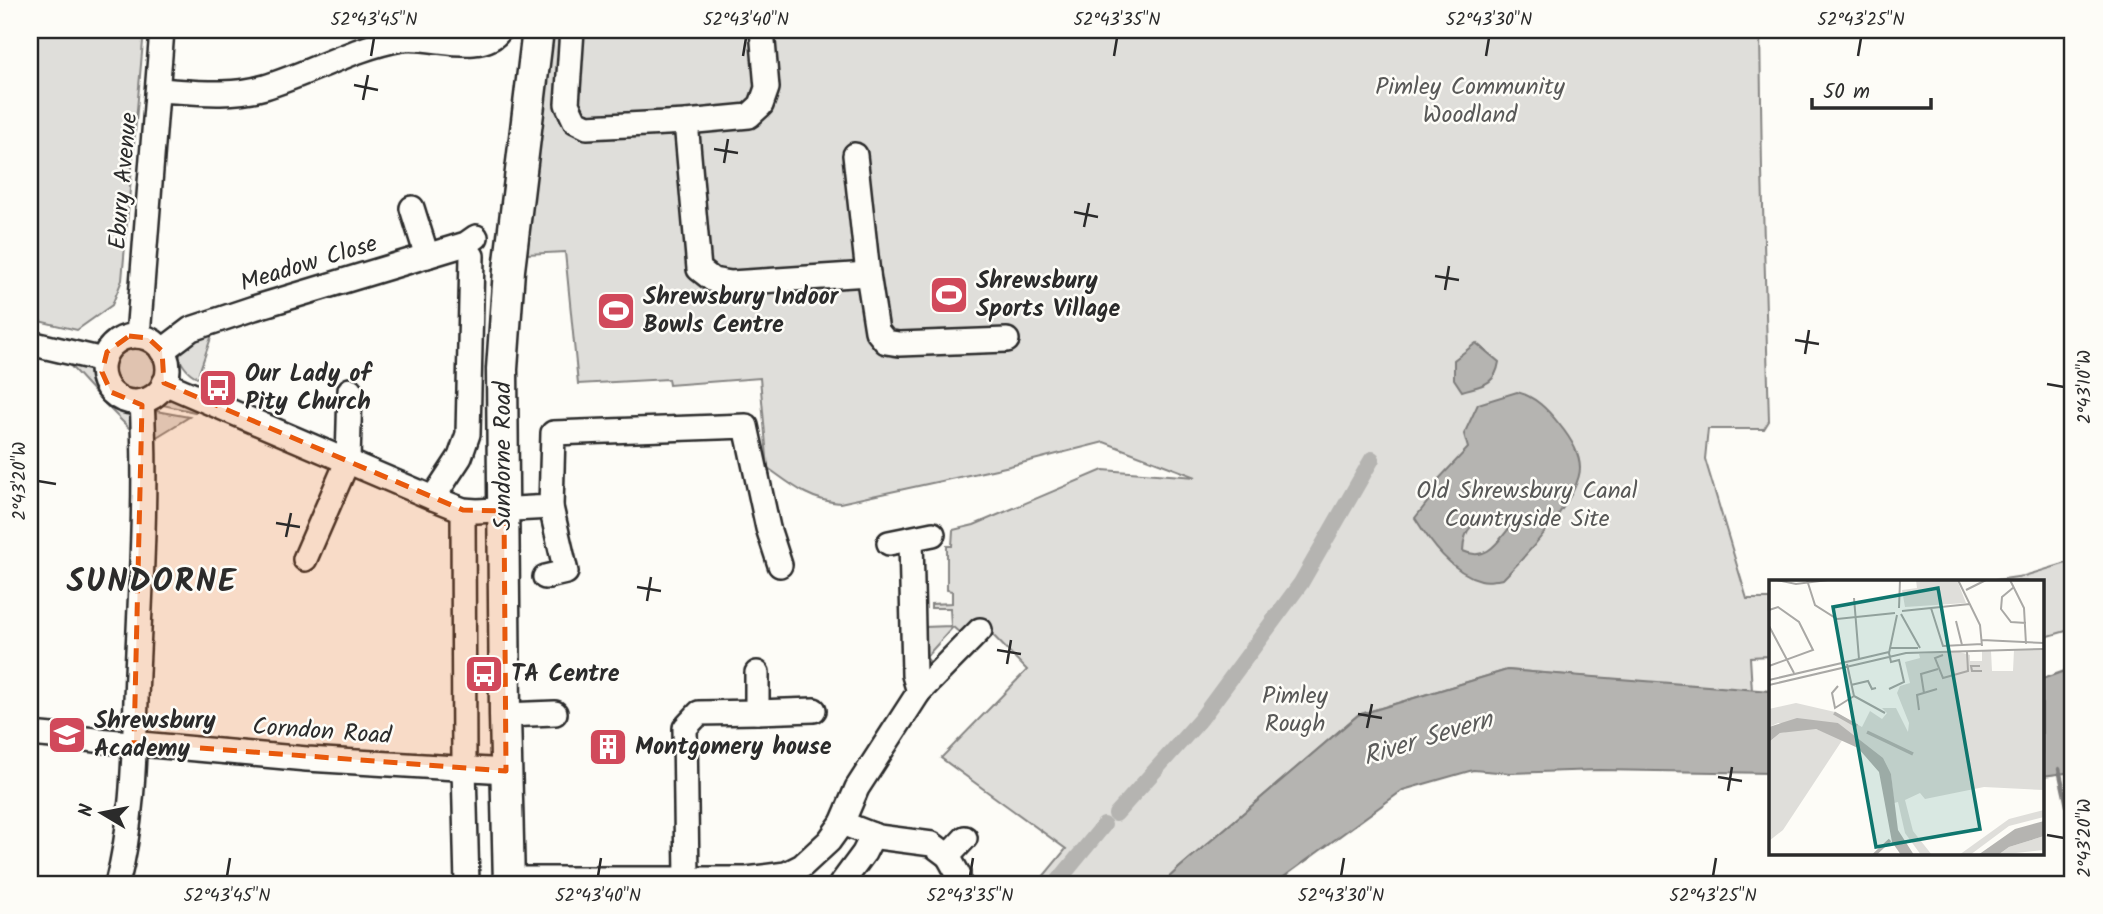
<svg xmlns="http://www.w3.org/2000/svg" width="2103" height="914" viewBox="0 0 2103 914" font-family="Kalam,sans-serif">
<style>
.built{fill:#edece8}
.green{fill:#dfdeda;stroke:#858482;stroke-width:2}
.water{fill:#b5b4b1;stroke:#7e7d7b;stroke-width:2;fill-rule:evenodd}
.lines{fill:none;stroke-linecap:round;stroke-linejoin:round}
.stream{stroke:#7e7d7b;stroke-width:4.5}
.canal{stroke:#b5b4b1;stroke-width:16}
.minor-casing{stroke:#2b2b2b;stroke-width:28}
.major-casing{stroke:#2b2b2b;stroke-width:35}
.minor{stroke:#fdfcf7;stroke-width:23}
.major{stroke:#fdfcf7;stroke-width:30}
.marked{fill:#e8590c;fill-opacity:0.2;stroke:#e8590c;stroke-width:5;stroke-dasharray:14 9;stroke-linejoin:round}
.ticks{fill:none;stroke:#2b2b2b;stroke-width:2.5}
.labels{text-anchor:middle;dominant-baseline:central;stroke-width:5;stroke-linejoin:round;paint-order:stroke}
.park-label{font-size:24px;fill:#585857;stroke:#fdfcf7}
.street-label{font-size:24px;fill:#2b2b2b;stroke:#fdfcf7}
.poi-label{font-size:24px;font-weight:bold;fill:#2b2b2b;stroke:#fdfcf7;text-anchor:start}
.water-label{font-size:26px;font-style:italic;fill:#5b5b5a;stroke:#fdfcf7}
.district-label{font-size:32px;font-weight:bold;letter-spacing:2px;fill:#2b2b2b;stroke:#fdfcf7}
.inset-river{fill:none;stroke:#b5b4b1;stroke-width:3.5}
.inset-road{fill:none;stroke:#a9a8a5;stroke-width:2}
.view{fill:#0f766e;fill-opacity:0.15;stroke:#0f766e;stroke-width:3.5}
.inset-edge{fill:none;stroke:#2b2b2b;stroke-width:3.5}
.neatline{fill:none;stroke:#2b2b2b;stroke-width:2.5}
.ticks-label{font-size:18px;text-anchor:middle;fill:#2b2b2b}
</style>
<rect width="100%" height="100%" fill="#fdfcf7"/>
<filter id="ink" filterUnits="userSpaceOnUse"><feTurbulence type="fractalNoise" baseFrequency=".0143" numOctaves="2"/><feDisplacementMap in="SourceGraphic" scale="14" xChannelSelector="R" yChannelSelector="G"/><feConvolveMatrix kernelMatrix="1 2 1 2 8 2 1 2 1" color-interpolation-filters="sRGB"/></filter>
<g filter="url(#ink)">
<!-- built -->
<polygon class="built" points="30,368 38,384 30,495"/>
<!-- green -->
<g class="green">
<polygon points="30,30 144,30 122,280 112,305 77,330 30,319"/>
<path d="M551,30H1760L1762,170L1769,421L1764,429H1708L1705,459L1747,599H1770V656L1750,657L1752,691L1507,670L1358,715L1179,868L1162,884H1037L1066,849L941,758L1027,670L977,619L961,634L953,627L926,657L929,661L922,668L924,627L951,626L950,608H931V604L952,603V591L947,590V546H952L953,530L974,525L1103,470L1196,477L1104,442L1010,466L840,503C809,500 793,486 768,468L760,378L669,385L668,379L578,384L565,252L527,254Z"/>
<path d="M215,326L199,373L211,378L209,382C194,377 185,372 179,357L188,338Z"/>
<circle cx="134" cy="365" r="24"/>
<polygon points="65,360 83,363 91,371 96,386 104,396 114,402 108,407"/>
<polygon points="173,396 198,406 195,412 158,404 163,399"/>
<path d="M117,403C129,409 131,415 134,427L131,430L111,410Z"/>
<polygon points="156,411 189,417 155,438"/>
<polygon points="2073,561 2073,629 2042,638 2042,582 1990,581 2024,576"/>
</g>
<!-- water -->
<g class="water">
<path d="M1476,343L1499,362C1495,386 1482,385 1462,391L1454,379V360Z"/>
<path d="M1517,392C1535,396 1548,410 1559,424C1568,435 1580,453 1580,468C1580,497 1524,558 1503,579C1497,580 1487,582 1481,580C1452,573 1430,542 1415,518L1429,500L1435,483L1468,448L1464,434L1478,404ZM1498,518L1508,521L1510,527C1497,543 1486,562 1463,551C1464,527 1474,519 1498,518Z"/>
<polygon points="2073,668 2073,772 2042,776 2042,679"/>
<polygon points="1507,670 1770,691 1770,773 1599,770 1510,773 1473,770 1403,790 1274,884 1162,884 1179,868 1358,715"/>
</g>
<g class="lines">
<!-- stream -->
<polyline class="stream" points="2059,769 2073,833"/>
<!-- canal -->
<g class="canal">
<polyline points="1116,814 1200,720 1301,583 1372,459"/>
<polyline points="1059,880 1104,825"/>
</g>
<!-- minor casing -->
<g class="minor-casing">
<g id="minor">
<polyline points="572,30 567,104 575,121 587,127 686,122 749,116 761,105 767,88 762,30"/>
<path d="M158,90C193,92 231,97 265,87C311,73 355,47 403,39C431,35 482,56 500,30"/>
<polyline points="686,122 699,269 713,280 731,283 868,274"/>
<polyline points="855,155 868,274 877,331 886,342 899,344 1007,340"/>
<polyline points="412,208 427,256"/>
<polyline points="138,336 162,30"/>
<circle cx="135" cy="369" r="33"/>
<polyline points="30,343 103,360"/>
<polyline points="162,351 191,329 254,308 466,244 476,237"/>
<polyline points="164,383 433,498 463,510 477,511 551,507 553,433 746,426 768,528 780,565"/>
<polyline points="433,498 460,457 468,434 472,256"/>
<polyline points="463,510 464,768 467,884"/>
<polyline points="911,539 914,675 919,692"/>
<polyline points="889,543 933,534"/>
<polyline points="305,559 348,460 350,390"/>
<polyline points="545,577 566,572 551,507"/>
<polyline points="757,712 814,710"/>
<polyline points="505,715 555,713"/>
<polyline points="30,734 307,759 506,771"/>
<polyline points="842,823 878,837 932,844 948,856 965,838"/>
<polyline points="948,856 958,874"/>
<polyline points="508,879 747,879 786,874 802,866 829,841 842,823 857,788 919,692 980,630"/>
<polyline points="687,879 685,728 699,713 757,712 757,673"/>
<path d="M117,884C135,816 134,743 137,673C141,582 147,491 142,401"/>
<polyline points="841,884 864,853 873,835"/>
</g>
</g>
<!-- major casing -->
<g class="major-casing">
<polyline id="major" points="509,884 505,715 502,369 509,270 538,30"/>
</g>
<!-- minor -->
<use href="#minor" class="minor"/>
<!-- major -->
<use href="#major" class="major"/>
</g>
</g>
<!-- marked area -->
<path class="marked" d="M129,336L148,338L162,351L164,383L463,510L504,511L506,771L134,743L142,405L111,392L102,372L107,352Z"/>
<!-- ticks -->
<path class="ticks" d="M371,56L374,38M743,56L746,38M1114,56L1117,38M1486,56L1489,38M1858,56L1861,38M354,85L378,90M363,100L368,75M714,149L738,153M724,163L728,139M1074,212L1098,217M1084,227L1089,203M1435,276L1459,280M1445,290L1449,266M1795,340L1819,344M1805,354L1809,330M2047,384L2064,387M38,481L56,484M276,523L300,527M286,537L291,513M637,587L661,591M647,601L651,577M997,650L1021,654M1007,664L1011,640M1358,714L1382,718M1367,728L1372,704M1718,777L1742,781M1728,791L1732,767M2047,835L2064,838M227,876L230,858M598,876L601,858M970,876L973,858M1341,876L1344,858M1713,876L1716,858"/>
<!-- icons -->
<defs>
<g id="stadium-square" transform="scale(2.0125)"><rect x="-9" y="-9" width="18" height="18" rx="4" fill="#d1495b" stroke="#fdfcf7"/><path d="M0-5a6.5 5 0 1 0 0 10a6.5 5 0 1 0 0-10ZM-3.5-1.8h7v3.6h-7Z" fill="#fff"/></g>
<g id="bus-square" transform="scale(2.0125)"><rect x="-9" y="-9" width="18" height="18" rx="4" fill="#d1495b" stroke="#fdfcf7"/><path d="M-5-6H5V4H4V6H2V4H-2V6H-4V4H-5ZM-3.5-4V0h7V-4ZM-3.5 1.2v1.5H-2V1.2ZM2 1.2v1.5H3.5V1.2Z" fill="#fff"/></g>
<g id="school-square" transform="scale(2.0125)"><rect x="-9" y="-9" width="18" height="18" rx="4" fill="#d1495b" stroke="#fdfcf7"/><path d="M0-5L7-2L0 1L-7-2ZM-4 1L0 2.5L4 1V4Q0 6-4 4Z" fill="#fff"/></g>
<g id="building-square" transform="scale(2.0125)"><rect x="-9" y="-9" width="18" height="18" rx="4" fill="#d1495b" stroke="#fdfcf7"/><path d="M-4-6H4V6H1V3H-1V6H-4ZM-2.5-4.3h1.7v1.8h-1.7ZM.8-4.3h1.7v1.8H.8ZM-2.5-1h1.7V.8h-1.7ZM.8-1h1.7V.8H.8Z" fill="#fff"/></g>
</defs>
<g fill-rule="evenodd">
<use href="#stadium-square" x="949" y="295"/>
<use href="#stadium-square" x="616" y="311"/>
<use href="#bus-square" x="218" y="388"/>
<use href="#bus-square" x="484" y="674"/>
<use href="#school-square" x="67" y="735"/>
<use href="#building-square" x="608" y="747"/>
</g>
<g class="labels">
<!-- park labels -->
<g class="park-label">
<text x="1470" y="87">Pimley Community<tspan x="1470" dy="28">Woodland</tspan></text>
<text x="1527" y="491">Old Shrewsbury Canal<tspan x="1527" dy="28">Countryside Site</tspan></text>
<text x="1295" y="696">Pimley<tspan x="1295" dy="28">Rough</tspan></text>
</g>
<!-- street labels -->
<g class="street-label">
<text transform="translate(124 181) rotate(-85)">Ebury Avenue</text>
<text transform="translate(309 264) rotate(-17)">Meadow Close</text>
<text transform="translate(503 456) rotate(-90)">Sundorne Road</text>
<text transform="translate(322 732) rotate(4)">Corndon Road</text>
</g>
<!-- poi labels -->
<g class="poi-label">
<text x="976" y="281">Shrewsbury<tspan x="976" dy="28">Sports Village</tspan></text>
<text x="643" y="297">Shrewsbury Indoor<tspan x="643" dy="28">Bowls Centre</tspan></text>
<text x="245" y="374">Our Lady of<tspan x="245" dy="28">Pity Church</tspan></text>
<text x="511" y="674">TA Centre</text>
<text x="94" y="721">Shrewsbury<tspan x="94" dy="28">Academy</tspan></text>
<text x="635" y="747">Montgomery house</text>
</g>
<!-- water labels -->
<g class="water-label">
<text transform="translate(1428 739) rotate(-17)">River Severn</text>
</g>
<!-- district labels -->
<g class="district-label">
<text x="152" y="582">SUNDORNE</text>
</g>
</g>
<!-- overview -->
<g transform="translate(1769 580)">
<rect width="275" height="275" fill="#fdfcf7"/>
<path d="M147,0H188L197,23L136,27L133,10L148,8ZM245,70H275V210L215,207L156,219L151,213L136,220L144,251L163,275H152L136,253L129,222L125,223L122,194L69,143H9L0,147V129L27,123L66,132L93,147L101,131L113,139L118,133L113,128H127L139,152L140,143L128,113L131,106L141,103L136,82L151,78L150,74L187,71L201,75V81H213V71H222L223,91H244ZM33,149H47L74,159L14,250L0,261V162L11,153ZM275,230V237L240,246L201,275H190L240,239ZM275,256V270L229,275L240,267Z" fill="#dfdeda"/>
<path d="M28,138L69,143L114,178L122,194L129,250L145,275H132L123,262L110,192L89,168L47,149L11,153L0,162V147ZM275,241V256L240,267L229,275H209L246,249Z" fill="#b5b4b1"/>
<path class="inset-river" d="M65,133L88,146M98,152L144,174M105,275L121,260"/>
<path class="inset-road" d="M8,0L27,4L59,0M38,0L46,25L68,39L126,33M189,0L211,45L213,66M241,0L255,28L257,64M245,7L233,17L232,29L242,42L257,43M197,10L217,0M85,18L90,79M130,28L131,0M162,28L174,66L213,64M0,30L9,27L30,42L44,70L0,86M133,31L201,24M132,34L151,68M187,41L193,65M0,46L25,93M213,60L275,63M121,68H149M174,75L166,78L174,98L199,91L198,72M78,84L85,116L116,133M211,86H202L203,91H213M0,100L120,72M0,105L137,73L275,69M82,105L99,101L103,109L107,108M69,106L63,113L66,128L85,116M120,109L135,102L130,80L122,82L120,73L128,35M155,113L152,94L169,89M150,130L148,115L168,109"/>
<path class="view" d="M169,8L211,249L107,267L64,27Z"/>
<rect width="275" height="275" class="inset-edge"/>
</g>
<!-- margin -->
<rect width="2103" height="914" fill="none" stroke="#fdfcf7" stroke-width="77"/>
<!-- north arrow -->
<g transform="translate(102 813) rotate(280)" stroke="#fdfcf7" stroke-width="5" paint-order="stroke">
<path d="M0-5L12 26L0 18L-12 26Z" fill="#2b2b2b"/>
<text y="-10" font-size="19" font-weight="bold" text-anchor="middle" fill="#2b2b2b">N</text>
</g>
<!-- scale -->
<path d="M1812 98v10h119v-10" fill="none" stroke="#2b2b2b" stroke-width="3.5"/>
<text x="1823" y="98" font-size="21" fill="#2b2b2b" stroke="#fdfcf7" stroke-width="5" paint-order="stroke">50 m</text>
<rect x="38" y="38" width="2026" height="838" class="neatline"/>
<g class="ticks-label">
<text x="374" y="25">52°43'45"N</text>
<text x="746" y="25">52°43'40"N</text>
<text x="1117" y="25">52°43'35"N</text>
<text x="1489" y="25">52°43'30"N</text>
<text x="1861" y="25">52°43'25"N</text>
<text transform="translate(2084 387) rotate(-90)" y="6">2°43'10"W</text>
<text transform="translate(19 481) rotate(-90)" y="6">2°43'20"W</text>
<text transform="translate(2084 838) rotate(-90)" y="6">2°43'20"W</text>
<text x="227" y="901">52°43'45"N</text>
<text x="598" y="901">52°43'40"N</text>
<text x="970" y="901">52°43'35"N</text>
<text x="1341" y="901">52°43'30"N</text>
<text x="1713" y="901">52°43'25"N</text>
</g>
</svg>
